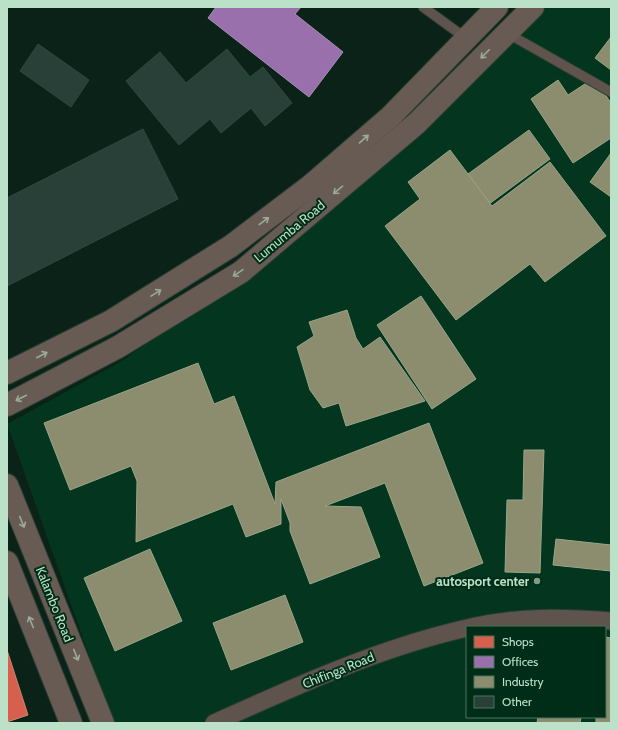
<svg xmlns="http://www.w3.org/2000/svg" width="618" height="730" viewBox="0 0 618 730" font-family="Cabin,sans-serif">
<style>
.built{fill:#04351e;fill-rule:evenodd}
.shops{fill:#d6604d;stroke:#ce8772}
.offices{fill:#9970ab;stroke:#a392b4}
.industry{fill:#8c8c6e;stroke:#9aa689}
.building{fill:#294038;stroke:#284d42}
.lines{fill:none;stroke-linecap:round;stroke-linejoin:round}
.lane-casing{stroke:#293f33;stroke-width:11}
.street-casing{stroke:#293f33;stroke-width:19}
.primary-casing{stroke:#293f33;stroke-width:24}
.lane{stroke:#5f534d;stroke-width:9}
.street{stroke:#5f534d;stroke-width:17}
.primary{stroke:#685b53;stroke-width:22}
.oneway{stroke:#9aab99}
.poi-dot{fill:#7d9e8a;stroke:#002d17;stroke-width:1.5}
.labels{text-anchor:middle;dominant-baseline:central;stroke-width:4;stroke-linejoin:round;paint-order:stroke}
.street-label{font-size:13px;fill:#bbe1c8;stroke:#002d17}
.poi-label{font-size:13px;font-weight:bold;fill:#bbe1c8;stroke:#002d17;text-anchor:end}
</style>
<rect width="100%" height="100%" fill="#0a2217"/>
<!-- built -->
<path class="built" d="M532,7H611V723H113L7,424L122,361L239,275ZM467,627H605V717H467Z"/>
<!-- shops -->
<polygon class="shops" points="7,650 28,715 7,722"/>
<!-- offices -->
<polygon class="offices" points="216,7 301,7 295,14 343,52 309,97 208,18"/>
<!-- industry -->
<g class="industry">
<polygon points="611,37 611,70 595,58"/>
<polygon points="594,78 611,103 611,138 573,163 531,99 558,80 568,95"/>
<polygon points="529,130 550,159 489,204 468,174"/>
<polygon points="450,150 492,206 550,162 606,236 545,282 530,264 456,320 385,226 420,199 408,182"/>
<polygon points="611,153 611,197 590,182"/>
<polygon points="421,296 476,379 432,409 377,325"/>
<polygon points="347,310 356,338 363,349 380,337 425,401 346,426 339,403 323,408 310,390 297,347 314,336 309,322"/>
<polygon points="198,363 214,404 234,396 275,504 276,482 429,423 483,563 424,586 385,483 325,506 361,507 380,557 310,584 290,531 290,523 281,499 281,524 246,537 233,504 136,542 137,481 131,466 70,490 44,423"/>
<polygon points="524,450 544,450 540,573 505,572 507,500 523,500"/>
<polygon points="556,539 611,545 611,571 553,565"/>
<polygon points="150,549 182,621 115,651 84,578"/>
<polygon points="285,595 303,642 231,670 213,623"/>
<polygon points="605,637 611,638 611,723 596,723 596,717 605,717"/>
<polygon points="538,717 581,717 580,723 537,723"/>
</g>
<!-- building -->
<g class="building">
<polygon points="38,44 89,80 71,107 20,71"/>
<polygon points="227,49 250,77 263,67 292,103 265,126 251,108 221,133 210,119 179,145 126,81 160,52 186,83"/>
<polygon points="143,129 178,199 7,286 7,198"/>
</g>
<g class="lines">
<!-- lane casing -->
<g class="lane-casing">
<g id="lane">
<polyline points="423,7 467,39"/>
<polyline points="507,33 611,92"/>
</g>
</g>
<!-- street casing -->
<g class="street-casing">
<g id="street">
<path d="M471,627C519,616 563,617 611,621"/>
<path d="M214,723C296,686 379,648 467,628"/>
</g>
</g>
<!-- primary casing -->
<g class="primary-casing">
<g id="primary">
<polyline points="7,373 111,321 231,246 310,186 391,116 497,7"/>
<polyline points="7,405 118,347 241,272 417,123 533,7"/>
<polyline points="7,485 103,723"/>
<polyline points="7,562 71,723"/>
</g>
</g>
<!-- lane -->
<use href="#lane" class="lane"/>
<!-- street -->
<use href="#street" class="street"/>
<!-- primary -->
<use href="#primary" class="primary"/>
</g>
<!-- one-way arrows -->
<defs><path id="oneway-shaft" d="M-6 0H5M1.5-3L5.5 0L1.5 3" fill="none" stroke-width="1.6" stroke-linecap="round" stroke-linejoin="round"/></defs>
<g class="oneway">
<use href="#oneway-shaft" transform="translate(485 54) rotate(135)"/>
<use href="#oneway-shaft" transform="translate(364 139) rotate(-41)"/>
<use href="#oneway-shaft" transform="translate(338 190) rotate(140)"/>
<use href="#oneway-shaft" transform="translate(264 221) rotate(-37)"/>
<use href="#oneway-shaft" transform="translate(238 273) rotate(146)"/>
<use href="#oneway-shaft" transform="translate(156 293) rotate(-32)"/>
<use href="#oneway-shaft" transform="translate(42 355) rotate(-27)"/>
<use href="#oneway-shaft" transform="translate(21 398) rotate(153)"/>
<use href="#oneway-shaft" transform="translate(22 522) rotate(68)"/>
<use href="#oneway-shaft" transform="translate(31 622) rotate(-112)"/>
<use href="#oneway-shaft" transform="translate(76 655) rotate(68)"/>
</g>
<!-- markers -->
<circle class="poi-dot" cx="537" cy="581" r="4"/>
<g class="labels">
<!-- street labels -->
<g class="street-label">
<text transform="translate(289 231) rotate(-40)">Lumumba Road</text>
<text transform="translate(55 604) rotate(68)">Kalambo Road</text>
<text transform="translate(338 670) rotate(-22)">Chifinga Road</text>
</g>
<!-- poi labels -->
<g class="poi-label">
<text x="529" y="581">autosport center</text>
</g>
</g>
<!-- border -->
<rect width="618" height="730" fill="none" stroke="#bbe1c8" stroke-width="16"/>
<!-- legend -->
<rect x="466" y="626" width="140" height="92" fill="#002d17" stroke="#4b755e"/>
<rect x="474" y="636" width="20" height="12" fill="#d6604d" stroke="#4b755e"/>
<text x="502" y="646" font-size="12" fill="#bbe1c8">Shops</text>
<rect x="474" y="656" width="20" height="12" fill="#9970ab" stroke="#4b755e"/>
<text x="502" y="666" font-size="12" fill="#bbe1c8">Offices</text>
<rect x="474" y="676" width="20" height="12" fill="#8c8c6e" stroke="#4b755e"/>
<text x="502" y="686" font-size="12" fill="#bbe1c8">Industry</text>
<rect x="474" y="696" width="20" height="12" fill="#294038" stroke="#4b755e"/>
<text x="502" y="706" font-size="12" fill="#bbe1c8">Other</text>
</svg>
